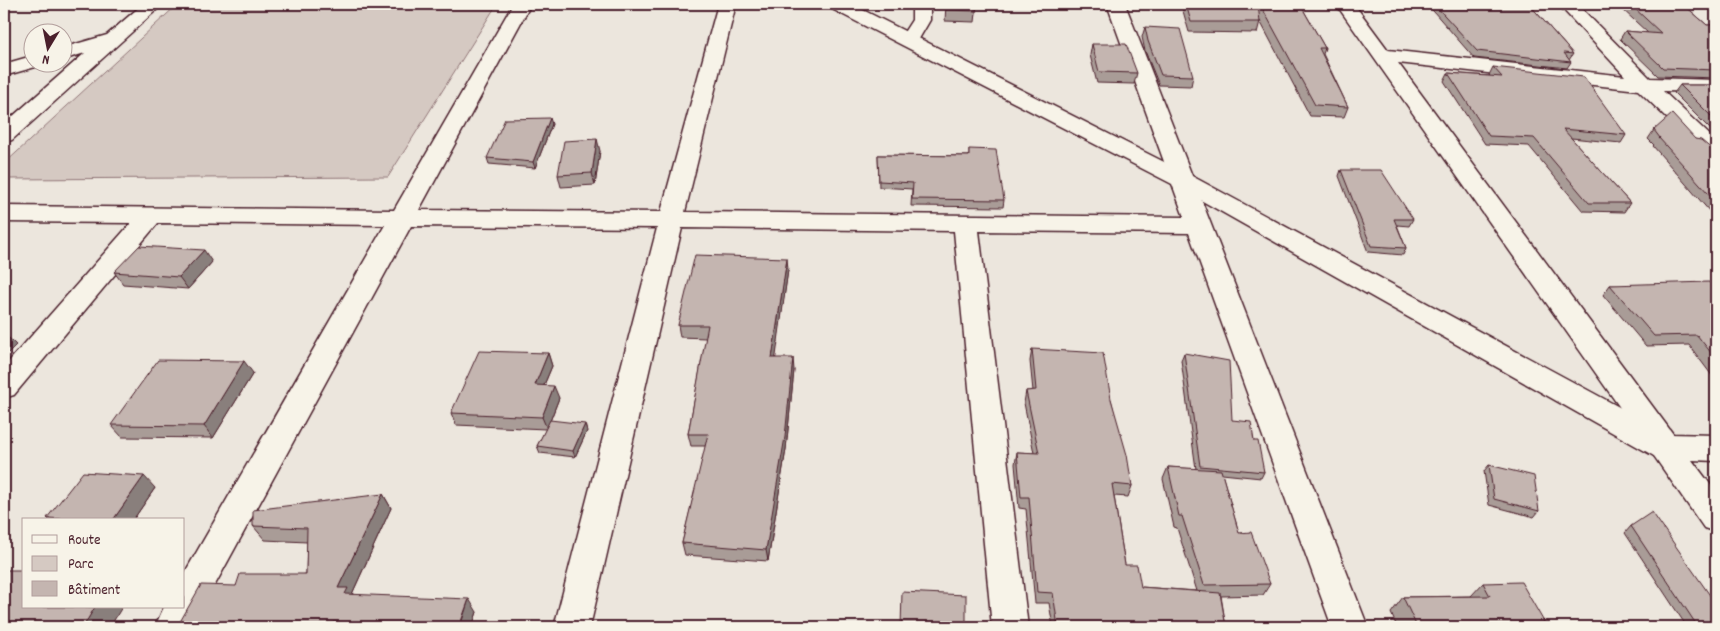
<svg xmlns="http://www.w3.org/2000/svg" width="1720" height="631" viewBox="0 0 1720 631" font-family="Dekko,sans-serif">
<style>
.green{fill:#d5c9c2;stroke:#907476}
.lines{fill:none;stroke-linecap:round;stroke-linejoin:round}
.street-casing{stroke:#4a1f2b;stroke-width:3}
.secondary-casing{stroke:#4a1f2b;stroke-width:3}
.street{fill:#f7f3e8;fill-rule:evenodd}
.secondary{fill:#f7f3e8;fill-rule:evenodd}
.wall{fill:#a99c97;stroke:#4a1f2b}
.shaded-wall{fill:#897f7b;stroke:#4a1f2b}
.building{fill:#c4b5b0;stroke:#4a1f2b}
</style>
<rect width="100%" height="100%" fill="#ece6dd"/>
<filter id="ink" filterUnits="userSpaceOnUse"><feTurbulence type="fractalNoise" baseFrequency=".02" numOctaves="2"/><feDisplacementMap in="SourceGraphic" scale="10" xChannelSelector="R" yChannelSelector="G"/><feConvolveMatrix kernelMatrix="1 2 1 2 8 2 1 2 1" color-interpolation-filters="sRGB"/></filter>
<g filter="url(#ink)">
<!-- green -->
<polygon class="green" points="178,4 497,4 388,177 4,179 4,164"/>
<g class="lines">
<!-- street casing -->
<g class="street-casing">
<g id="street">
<polygon points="143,4 163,4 12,140 4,142 4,124 85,53 62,60 62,48 107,35"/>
<polygon points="513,4 531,4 419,210 661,212 718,4 736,4 685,212 1184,217 1107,4 1125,4 1368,627 1332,627 1189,233 979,231 1028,627 992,627 954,231 682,228 590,627 554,627 657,228 411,226 192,627 155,627 164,607 184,607 184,574 385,225 158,223 14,395 4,398 4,367 131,223 4,222 4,206 394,210"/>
<polygon points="912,4 930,4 930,20 916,44 909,46 902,44 899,40 912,20"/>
<polygon points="1336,4 1354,4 1388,50 1625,76 1558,4 1577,4 1650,78 1716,80 1716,92 1663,91 1716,141 1716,160 1708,158 1638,90 1398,63 1676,438 1681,447 1676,456 1665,460 1654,456"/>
<polygon points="32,56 32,62 42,62 39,66 4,76 4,64"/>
</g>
</g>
<!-- secondary casing -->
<g class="secondary-casing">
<polygon id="secondary" points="828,4 851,4 1190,175 1669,434 1716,435 1716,461 1692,460 1716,492 1716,532 1704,528 1654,456 1174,185 830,8"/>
</g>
<!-- street -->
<use href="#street" class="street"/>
<!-- secondary -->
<use href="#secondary" class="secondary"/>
</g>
<!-- wall -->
<g class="wall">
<polygon points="946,4 977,4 975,22 945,21"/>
<polygon points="1181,4 1300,4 1325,48 1323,54 1348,107 1344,117 1310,116 1260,21 1257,33 1189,32"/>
<polygon points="1427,4 1529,4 1573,54 1569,60 1571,62 1567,68 1474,58"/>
<polygon points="1624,4 1683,4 1707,25 1716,25 1716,78 1658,76 1620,39 1625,31 1648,33 1621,8"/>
<polygon points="1145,27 1193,76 1191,86 1159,85 1145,51 1142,37"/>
<polygon points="1092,44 1137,73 1134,84 1097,83 1090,55"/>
<polygon points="1493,67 1626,135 1621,143 1571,138 1630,203 1624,212 1583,211 1529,146 1485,144 1444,81 1448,73 1490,76 1489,75"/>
<polygon points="1680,85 1716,85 1716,135 1674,93"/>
<polygon points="552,124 535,168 489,164 487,158"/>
<polygon points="1654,130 1695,139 1714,151 1716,152 1716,213 1711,213 1653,146 1654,145 1648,139"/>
<polygon points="969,149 1004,200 1003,207 911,206 912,189 879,187 878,155 969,156"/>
<polygon points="600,151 595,185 561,187 558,175"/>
<polygon points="1341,170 1413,219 1409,226 1397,225 1406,248 1403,255 1368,252 1339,176"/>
<polygon points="212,262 188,289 123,284 114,272"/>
<polygon points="788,270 775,358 794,370 786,449 768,561 685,555 682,543 706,446 691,446 688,434 706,338 680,337 678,325"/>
<polygon points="1610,285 1716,290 1716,381 1689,345 1646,346 1603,295"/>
<polygon points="1032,349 1111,399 1132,486 1128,497 1114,496 1125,565 1141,587 1197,591 1177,528 1174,527 1163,479 1168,467 1196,469 1181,360 1184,353 1232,420 1254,441 1264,472 1261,478 1222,474 1239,533 1270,584 1263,595 1221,596 1226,627 1053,627 1049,603 1035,603 1026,509 1019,508 1015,464 1017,452 1034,453 1024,403 1026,391 1033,391 1030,361"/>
<polygon points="548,353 552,366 544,385 559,398 550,421 587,431 575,457 540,453 537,446 546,429 456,425 451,413"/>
<polygon points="253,373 213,438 122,437 111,425"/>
<polygon points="1489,465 1539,511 1534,517 1489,505 1484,471"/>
<polygon points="155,488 133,520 49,520 47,518"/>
<polygon points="383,494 391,508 352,594 477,612 472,627 177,627 236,586 306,574 307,542 265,540 253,526"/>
<polygon points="1631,526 1716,627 1687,627 1625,533"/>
<polygon points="1483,583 1547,627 1397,627 1391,613 1403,597 1471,596"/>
</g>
<!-- shaded-wall -->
<g class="shaded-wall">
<polygon points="550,118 552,124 535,168 533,162"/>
<polygon points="597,139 600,151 595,185 592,173"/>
<polygon points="204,250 212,262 188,289 179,277"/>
<polygon points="787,258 788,270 774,370 772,358"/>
<polygon points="4,333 16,345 4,357"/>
<polygon points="548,353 552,366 539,397 535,385"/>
<polygon points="793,358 794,370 786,449 768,561 766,550"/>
<polygon points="244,361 253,373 213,438 204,426"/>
<polygon points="554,386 559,398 547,429 542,417"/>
<polygon points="585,424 587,431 575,457 573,451"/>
<polygon points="144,476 155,488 133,520 113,520"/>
<polygon points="383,494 391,508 352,594 358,602 355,608 338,588"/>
<polygon points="469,599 477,612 472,627 460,627"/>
<polygon points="95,607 122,607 110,627 83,627"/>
<polygon points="333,622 337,627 330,627"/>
</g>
<!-- building -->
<g class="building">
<polygon points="946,4 977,4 976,11 946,10"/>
<polygon points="1186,4 1258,4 1260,22 1191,22"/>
<polygon points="1260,4 1300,4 1325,48 1319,48 1348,107 1315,105"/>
<polygon points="1434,4 1529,4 1573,54 1564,53 1571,62 1477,51"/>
<polygon points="1630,4 1683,4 1707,25 1716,25 1716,70 1663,68 1625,31 1662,34"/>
<polygon points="1145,27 1180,29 1193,76 1161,75 1148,41"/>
<polygon points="1092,44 1126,44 1137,73 1099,72"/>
<polygon points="1493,67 1584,77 1626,135 1563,129 1630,203 1589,203 1534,138 1489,136 1448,73 1502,77"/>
<polygon points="1680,85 1716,85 1716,121"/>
<polygon points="1672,114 1695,139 1701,140 1714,151 1716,152 1716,202 1659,138 1660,138 1654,130"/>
<polygon points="550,118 533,162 487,158 505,119"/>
<polygon points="597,139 592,173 558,175 564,141"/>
<polygon points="969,149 996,150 1004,200 912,199 913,183 879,181 878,155 969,156"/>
<polygon points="1341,170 1381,170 1413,219 1394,219 1406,248 1371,246"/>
<polygon points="139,246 204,250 179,277 114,272"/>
<polygon points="695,255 787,258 772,358 793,358 785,437 766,550 682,543 708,434 688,434 708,325 678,325"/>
<polygon points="1709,282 1716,290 1716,359 1697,335 1654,336 1610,285"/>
<polygon points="1032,349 1103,353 1111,399 1127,455 1132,486 1112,484 1125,565 1137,565 1141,587 1220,593 1226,627 1058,627 1053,593 1037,592 1029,497 1021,497 1017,452 1039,453 1026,391 1036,390"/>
<polygon points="479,351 548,353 535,385 554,386 542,417 451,413"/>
<polygon points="1184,353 1229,361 1232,420 1251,422 1254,441 1258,441 1264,472 1200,466"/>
<polygon points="158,360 244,361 204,426 111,425"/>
<polygon points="550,420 585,424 573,451 537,446"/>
<polygon points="1489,465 1534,476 1539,511 1494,499"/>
<polygon points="1168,467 1221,470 1239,533 1251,532 1270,584 1204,585 1182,516 1179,516"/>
<polygon points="83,472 144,476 113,520 82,520 47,518"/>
<polygon points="383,494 338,588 348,588 345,594 469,599 459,627 333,622 330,627 177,627 201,585 236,586 240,574 306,574 307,528 253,526 253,510"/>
<polygon points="1652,512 1716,604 1716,627 1698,627 1631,526"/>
<polygon points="4,570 24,570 24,607 95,607 83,627 4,627"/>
<polygon points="1521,582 1547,627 1417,627 1403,597 1490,596 1483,583"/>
<polygon points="902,592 966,595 966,627 901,627"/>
</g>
</g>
<!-- margin -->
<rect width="1720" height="631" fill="none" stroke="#f7f3e8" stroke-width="20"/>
<rect x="10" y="10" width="1700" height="611" fill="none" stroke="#4a1f2b" stroke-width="2" filter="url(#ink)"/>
<!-- legend -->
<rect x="22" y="518" width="162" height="90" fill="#f7f3e8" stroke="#b29e9c"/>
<rect x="32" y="535" width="25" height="8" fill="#f7f3e8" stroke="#b29e9c"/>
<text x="68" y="544" font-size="15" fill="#4a1f2b">Route</text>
<rect x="32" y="556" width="25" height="15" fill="#d5c9c2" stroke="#b29e9c"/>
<text x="68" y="568" font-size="15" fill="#4a1f2b">Parc</text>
<rect x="32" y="581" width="25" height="15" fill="#c4b5b0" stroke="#b29e9c"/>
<text x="68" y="594" font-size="15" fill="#4a1f2b">Bâtiment</text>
<!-- north arrow -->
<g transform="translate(48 48) rotate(190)"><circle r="24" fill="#f7f3e8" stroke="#b29e9c"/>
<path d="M0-4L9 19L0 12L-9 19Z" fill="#4a1f2b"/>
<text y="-8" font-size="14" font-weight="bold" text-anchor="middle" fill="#4a1f2b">N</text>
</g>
</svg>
